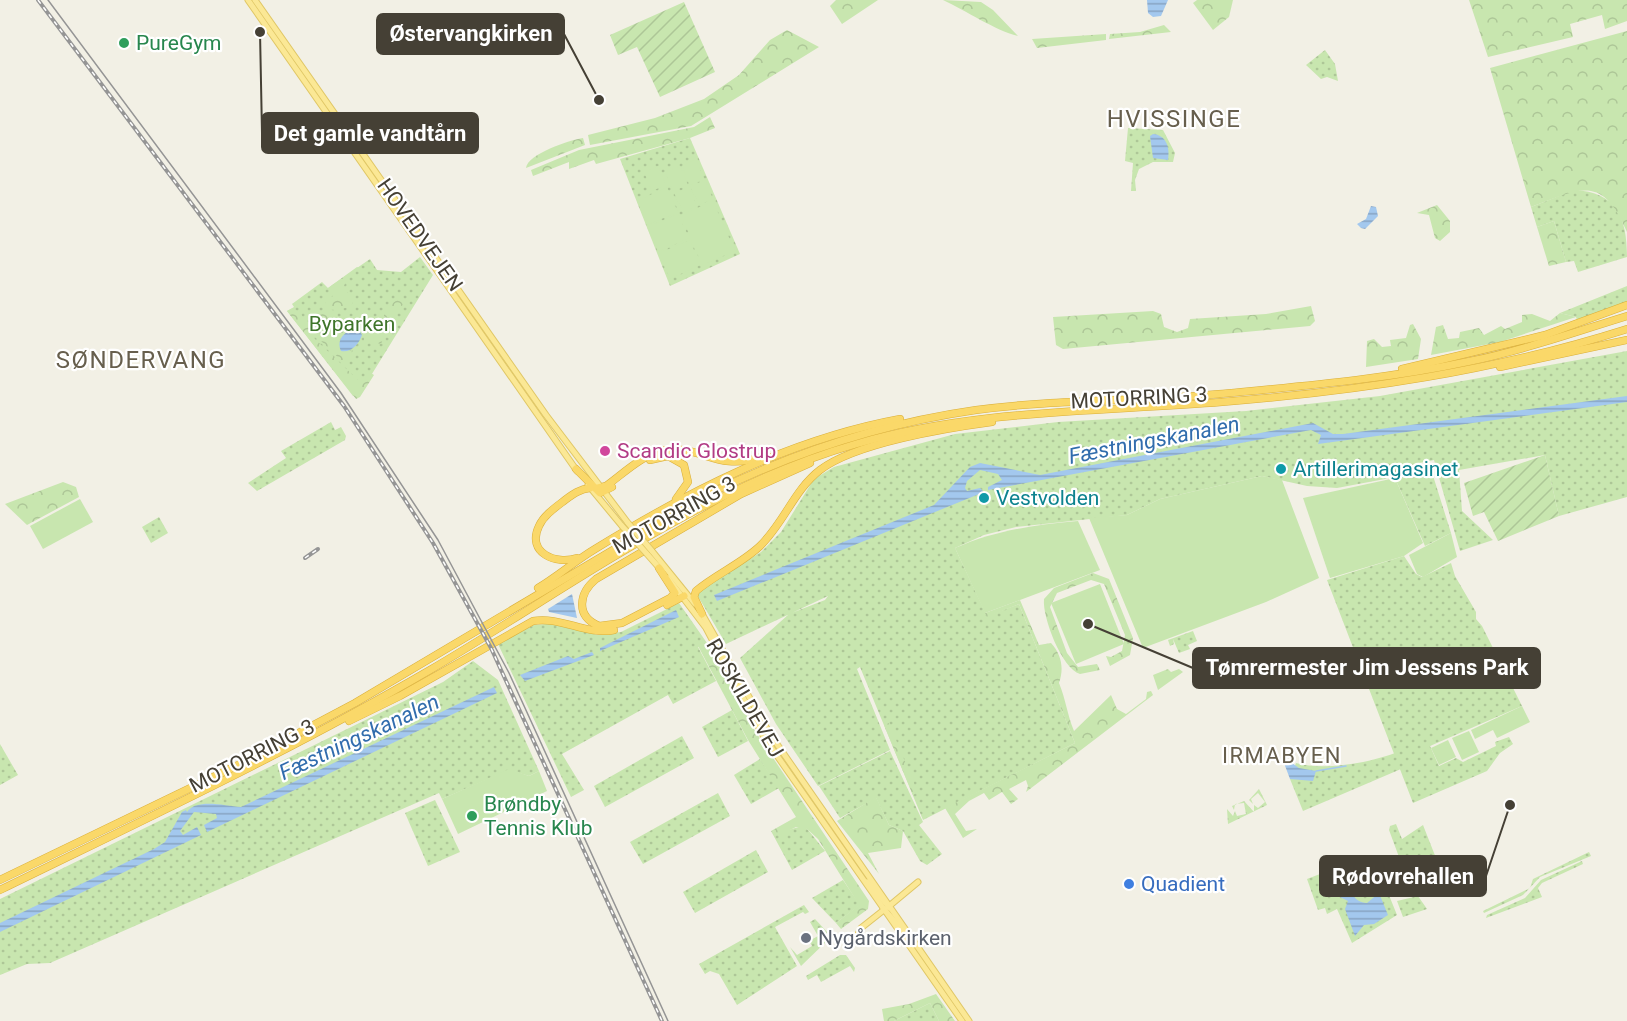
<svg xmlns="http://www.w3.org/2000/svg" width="1627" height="1021" viewBox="0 0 1627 1021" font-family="Roboto,sans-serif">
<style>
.grass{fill:url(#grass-dots)}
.forest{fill:url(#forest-crowns)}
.garden{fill:url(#garden-furrows)}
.pitch{fill:#c8e6af}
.water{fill:url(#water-rules)}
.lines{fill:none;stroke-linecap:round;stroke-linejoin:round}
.stream{stroke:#a3c8ee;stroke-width:1.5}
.major-casing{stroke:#e0c766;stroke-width:7}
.highway-casing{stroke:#d9ae39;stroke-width:8}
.major{stroke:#fbe895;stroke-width:5}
.highway{stroke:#fad869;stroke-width:7}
.tram{stroke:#959595;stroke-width:1.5}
.rail-casing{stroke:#959595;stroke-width:4}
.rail{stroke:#fff;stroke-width:1.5;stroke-dasharray:4.5;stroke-linecap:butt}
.major-bridge-casing{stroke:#e0c766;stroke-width:7;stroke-linecap:butt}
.major-bridge{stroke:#fbe895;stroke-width:5}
.leisure-dot{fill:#2e9e5b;stroke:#fff;stroke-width:2}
.hotel-dot{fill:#d1479c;stroke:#fff;stroke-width:2}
.culture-dot{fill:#0f9aa8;stroke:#fff;stroke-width:2}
.shop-dot{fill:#3f7fe0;stroke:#fff;stroke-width:2}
.worship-dot{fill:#6b7280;stroke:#fff;stroke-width:2}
.labels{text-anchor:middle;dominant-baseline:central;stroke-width:4.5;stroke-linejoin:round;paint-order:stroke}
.leisure-label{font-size:21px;fill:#27864d;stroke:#fff;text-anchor:start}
.street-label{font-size:21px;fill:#454035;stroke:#fff}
.park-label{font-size:21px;fill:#3f752a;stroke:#fff}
.hotel-label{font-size:21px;fill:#b23c85;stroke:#fff;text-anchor:start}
.culture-label{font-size:21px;fill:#0d838f;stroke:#fff;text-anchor:start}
.shop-label{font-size:21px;fill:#366cbe;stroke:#fff;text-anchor:start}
.worship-label{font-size:21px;fill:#5b616d;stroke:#fff;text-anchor:start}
.water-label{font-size:22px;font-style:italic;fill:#316dad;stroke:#fff}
.neighbourhood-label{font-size:22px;letter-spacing:1.5px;fill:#675f4d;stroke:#fff}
.quarter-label{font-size:24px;letter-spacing:1.5px;fill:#675f4d;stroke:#fff}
.leader{fill:none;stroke:#454035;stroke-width:2}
.callout-dot{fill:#454035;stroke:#fff;stroke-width:2}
.callout{fill:#454035;stroke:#454035;stroke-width:2}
.callout-label{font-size:22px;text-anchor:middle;font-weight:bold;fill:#fff}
</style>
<defs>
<pattern id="grass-dots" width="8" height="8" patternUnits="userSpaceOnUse" patternTransform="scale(1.5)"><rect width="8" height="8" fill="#c8e6af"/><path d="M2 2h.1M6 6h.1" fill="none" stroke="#adc697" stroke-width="1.8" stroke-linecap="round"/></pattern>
<pattern id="forest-crowns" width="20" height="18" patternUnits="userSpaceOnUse" patternTransform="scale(1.5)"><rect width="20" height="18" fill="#c8e6af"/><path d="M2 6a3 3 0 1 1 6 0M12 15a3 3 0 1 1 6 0" fill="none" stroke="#adc697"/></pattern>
<pattern id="garden-furrows" width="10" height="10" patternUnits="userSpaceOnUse" patternTransform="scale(1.5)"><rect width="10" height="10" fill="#c8e6af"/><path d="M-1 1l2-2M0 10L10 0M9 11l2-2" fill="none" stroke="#adc697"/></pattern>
<pattern id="water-rules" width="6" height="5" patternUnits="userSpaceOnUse" patternTransform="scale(1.5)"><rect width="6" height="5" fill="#a3c8ee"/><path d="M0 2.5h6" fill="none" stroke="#87a4c2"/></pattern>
</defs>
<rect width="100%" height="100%" fill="#f2f0e5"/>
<!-- grass -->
<g class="grass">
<polygon points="1325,50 1335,64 1338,81 1327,77 1321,79 1306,65"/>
<polygon points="1128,128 1163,130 1175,153 1173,162 1153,162 1139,169 1135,180 1136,191 1131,191 1133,163 1125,161"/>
<polygon points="690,138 740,254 670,286 620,159"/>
<path d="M1574,190C1617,192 1627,218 1627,257L1578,272L1574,261L1566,262L1554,221L1537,227L1531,207Z"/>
<polygon points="420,257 433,275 367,382 353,396 287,311 294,307 292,304 322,282 328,288 370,259 377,270 401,272"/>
<polygon points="1627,286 1627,302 1577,320 1576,317 1560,313"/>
<polygon points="1627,351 1627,497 1559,516 1545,455 1459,470 1462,511 1493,540 1460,551 1434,460 1414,464 1385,479 1337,488 1307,486 1262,476 1160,499 1127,515 1016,527 984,535 955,548 987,616 1019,604 1075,743 923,820 860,667 857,669 890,750 818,786 776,724 740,658 789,614 825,600 828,596 726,644 696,593 761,552 781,532 814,479 834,467 955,434 1058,422 1246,411 1380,396"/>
<polygon points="331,422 335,430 341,427 346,436 345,440 257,491 248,483 286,458 281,451"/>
<polygon points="1430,466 1451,533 1425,546 1395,478 1405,471"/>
<polygon points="159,517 168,533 151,543 142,527"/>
<polygon points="1404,556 1416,574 1422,577 1451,563 1455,576 1476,612 1476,619 1482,626 1522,706 1430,746 1439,766 1456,758 1463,762 1496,746 1495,742 1509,737 1513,744 1500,753 1487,771 1413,803 1327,580"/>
<polygon points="679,603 707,643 698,647 716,681 673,704 668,695 562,754 584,790 571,797 498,644 534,625 559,623 597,635 621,632"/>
<polygon points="1193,631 1197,641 1188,645 1190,649 1179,653 1173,639 1174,644 1170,646 1168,640"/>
<polygon points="473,661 498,680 539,771 529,776 509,770 442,799 439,793 50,963 27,964 0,975 0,899 443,682"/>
<polygon points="732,710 748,741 718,757 702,727"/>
<polygon points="682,736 694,758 605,807 594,786"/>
<polygon points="0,744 18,775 0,785"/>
<polygon points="890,751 923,822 919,825 942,854 927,865 920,861 903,831 889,825 876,798 840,818 819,786"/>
<path d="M1395,753L1401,769L1303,811L1290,779L1296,763C1324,771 1368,763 1395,753Z"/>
<polygon points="760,759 779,788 751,804 734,775"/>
<polygon points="1259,789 1267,805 1228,824 1227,809 1233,816 1235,811 1237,816 1246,814 1244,803 1235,804 1234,810 1232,806 1244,801 1254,812 1254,805 1258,808 1265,802 1258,793 1251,799 1253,804 1249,800"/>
<polygon points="718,793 730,816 643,864 630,842"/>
<polygon points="435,800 460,852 428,866 405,813"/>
<polygon points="1396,824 1402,839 1423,825 1447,886 1425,894 1423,888 1412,892 1389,830 1390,826"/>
<path d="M805,826L825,851L792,870L771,831C785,834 792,827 805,826Z"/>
<polygon points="756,850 768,872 695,913 683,892"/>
<polygon points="1589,852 1591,856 1540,877 1523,895 1484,913 1483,911 1530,888 1533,879"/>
<polygon points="1364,857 1376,863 1397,915 1352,943 1337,909 1327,914 1325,908 1318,910 1307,879"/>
<polygon points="1582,861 1583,864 1542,883 1538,888 1542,897 1486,918 1487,915 1525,898 1541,880"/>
<polygon points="843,880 860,905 836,923 812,898"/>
<polygon points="1418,896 1427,909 1403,917 1397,901"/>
<polygon points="804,905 809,912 805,914 803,912 775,927 797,966 737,1005 719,974 710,971 705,974 699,964"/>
<polygon points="815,919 829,934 829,939 801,966 790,947 797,955 812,946 809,941 818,936 810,922"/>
<polygon points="840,955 846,955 855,968 854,972 850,966 821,982 817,975 808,980 806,976"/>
<polygon points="930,1003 939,1021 894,1021"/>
</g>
<!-- forest -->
<g class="forest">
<polygon points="836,0 878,0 842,24 830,6"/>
<path d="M943,0L981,2L993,10L1018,36C994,30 967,11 943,0Z"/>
<polygon points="1197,0 1233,0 1229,17 1213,30 1193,3"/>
<polygon points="1469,0 1627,0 1627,21 1605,29 1602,15 1570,24 1573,37 1488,57"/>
<polygon points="1164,25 1171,32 1109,39 1110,34 1140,32"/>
<polygon points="787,30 819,47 691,126 590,145 588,135 655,118 704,99 739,75 770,40"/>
<path d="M1627,31V232C1602,174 1581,188 1531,207L1490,68Z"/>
<polygon points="1106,34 1106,40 1037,48 1032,39"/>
<polygon points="710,117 715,128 690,138 596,164 594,160 569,169 569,162 533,176 531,170 579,150 694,127"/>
<path d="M583,138L585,145L526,168C527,154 570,140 583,138Z"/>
<polygon points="1437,205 1450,221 1450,232 1440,241 1435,238 1429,215 1417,213"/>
<polygon points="1554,221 1566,262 1549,266 1537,227"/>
<polygon points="357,267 360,268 347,278 344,286 353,303 350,307 335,310 324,309 326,300 333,296 328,288"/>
<polygon points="400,297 405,302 389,322 384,319 384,310"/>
<polygon points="1311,306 1315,321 1310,326 1063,349 1056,345 1053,317 1153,311 1161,314 1164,327 1177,332 1188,328 1190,319 1266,314"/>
<polygon points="293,308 301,314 315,339 358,380 365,380 371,373 374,375 360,397 356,399 287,311"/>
<polygon points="313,312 337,313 315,333 306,316 307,313"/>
<polygon points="1560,313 1576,317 1500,342 1431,355 1436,327 1443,325 1448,339 1459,338 1460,332 1479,328 1484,335 1501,326 1505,329 1522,322 1522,315 1532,314 1550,321"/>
<polygon points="363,320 372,325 388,327 381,344 372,342 361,346 364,340"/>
<polygon points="1413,324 1421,339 1418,359 1366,367 1367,341 1374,339 1382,347 1391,346 1390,340 1406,338 1410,325"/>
<polygon points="339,325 343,325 346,333 340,339 339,347 343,352 352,350 351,356 342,361 321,341 328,332 336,335 332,328 339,327"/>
<polygon points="63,482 76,487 79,497 27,525 5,504"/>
<path d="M1093,573L1109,579L1133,638L1130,655L1110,666L1106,656L1111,657L1122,651L1125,635L1104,584L1091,580L1057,593L1050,607L1067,653L1078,667L1097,664L1100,670L1080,674C1062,669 1042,617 1044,599L1054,588Z"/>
<path d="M1020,600L1039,645L1051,643C1062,655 1064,669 1059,683C1066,700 1067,714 1074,731L1111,695L1117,709L1126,714L1146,699L1147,692L1151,691L1153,695L1026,792L1028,786L1026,780L1009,789L1018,799L1011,804L1002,792L989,800L984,793L969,801L955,814L966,831L977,829L963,838L945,808L1075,743L1019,604L987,617L985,613Z"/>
<polygon points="707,643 755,731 869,901 868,909 841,929 836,923 859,905 818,839 805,827 796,827 782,834 771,831 796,817 748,740 698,646"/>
<polygon points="1168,669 1171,672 1179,669 1183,672 1158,690 1153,675"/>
<polygon points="889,723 914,783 916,793 913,795 884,725"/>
<polygon points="876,797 889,825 903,831 901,848 868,853 879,874 837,821"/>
<polygon points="936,994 955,1021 939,1021 930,1003 894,1021 884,1021 882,1009 909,1004"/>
</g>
<!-- garden -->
<g class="garden">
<polygon points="684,2 715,72 660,97 637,47 618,55 610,35"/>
<polygon points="1545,455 1559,516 1498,541 1484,512 1473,516 1464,483"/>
</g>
<!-- pitch -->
<g class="pitch">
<polygon points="696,159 704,179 690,185 682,166"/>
<polygon points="658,166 666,185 652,191 644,172"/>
<polygon points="680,166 688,185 673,191 665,172"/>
<polygon points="705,180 713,199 699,205 690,186"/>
<polygon points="667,187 678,212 647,225 637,201"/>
<polygon points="689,187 697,206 683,212 674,193"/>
<polygon points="713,201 735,251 702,265 681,215"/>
<polygon points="678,214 689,238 658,252 647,227"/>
<polygon points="690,240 700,265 670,279 659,253"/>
<polygon points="1262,476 1282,480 1319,578 1266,602 1143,648 1089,518 1127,515 1160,499"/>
<polygon points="1395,478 1423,543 1404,556 1330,578 1303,498"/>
<polygon points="80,499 93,522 43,549 30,526"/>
<path d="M1078,521L1100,570L985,613L955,548C996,530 1034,525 1078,521Z"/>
<polygon points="1451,533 1457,557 1423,577 1417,574 1409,555"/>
<polygon points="1100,584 1124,644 1076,664 1051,603"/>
<polygon points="1522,706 1530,722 1497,738 1493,730 1475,739 1471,730"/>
<polygon points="1469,731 1479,752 1462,760 1452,738"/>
<polygon points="1448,740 1456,757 1439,765 1431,748"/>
<polygon points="509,769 529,776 539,771 547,791 458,834 442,799"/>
</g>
<!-- water -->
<g class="water">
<polygon points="1147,0 1168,0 1161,16 1153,17 1148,13"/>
<path d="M1153,134C1166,135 1170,147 1168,160L1153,158L1150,136Z"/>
<polygon points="1371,206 1376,207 1378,216 1365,229 1361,228 1357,224 1366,219"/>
<path d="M358,328L362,335C359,344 351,353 341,351C335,339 347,329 358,328Z"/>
<polygon points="1627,396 1627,402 1318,444 1321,435 1311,430 988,490 988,487 1002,480 998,474 980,470 967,481 965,488 967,491 980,488 984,492 717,601 714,595 934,505 970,467 980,463 1040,475 1313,423 1333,434 1343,434"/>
<polygon points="572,594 577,618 549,612 548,609"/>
<polygon points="676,610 679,617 600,651 600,648"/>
<polygon points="592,652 594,655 525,681 520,675 568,656 574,659"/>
<path d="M494,687L497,693L207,832L204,825L217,818L216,814L194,812L180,831L183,835L197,827L201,835L0,932V923L154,849L165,842L182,812L186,810L187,812C197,798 224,806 241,807Z"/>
<polygon points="1289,761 1299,768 1316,771 1313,781 1290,779 1284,763"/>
<path d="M1364,870L1370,874C1366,878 1362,876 1357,880C1345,888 1354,903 1367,903L1379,893L1388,915L1374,924L1364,925L1355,936L1345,909L1348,901L1340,897L1334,881Z"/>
</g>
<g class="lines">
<!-- stream -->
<polyline class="stream" points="1316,771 1346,766"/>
<!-- major casing -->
<g class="major-casing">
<g id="major">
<polyline points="248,0 577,471"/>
<polyline points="255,0 546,415 628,523"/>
<polyline points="588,485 622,526"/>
<polyline points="652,551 695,604"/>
<polyline points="647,554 662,571"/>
<polyline points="668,578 706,628 764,737 962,1021"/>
<polyline points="701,612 770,734 969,1021"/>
<polyline points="867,882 890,908"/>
<polyline points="888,907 918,882"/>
<polyline points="883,908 910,939"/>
<polyline points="857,936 861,928 885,909"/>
</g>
</g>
<!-- highway casing -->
<g class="highway-casing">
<g id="highway">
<polyline points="1500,367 1627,340"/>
<polyline points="1402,369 1545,335 1627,305"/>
<polyline points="650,460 668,456 684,465 688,482 676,499"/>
<polyline points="576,469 600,493 612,487"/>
<path d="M598,488L606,486C624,473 644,453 666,450C701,445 717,472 761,457"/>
<path d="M577,558C556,565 526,553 539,526C544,515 556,507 565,500C573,494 580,489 590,488"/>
<path d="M659,568L675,593L670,598L622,623L599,626C575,616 579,593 596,579L741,494L810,463"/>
<path d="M538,588C558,576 575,561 595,549C689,491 791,439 900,419"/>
<polyline points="667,605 684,596"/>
<path d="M702,614L694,597L696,591C716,574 741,564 760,546C784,523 794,490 820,470C855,443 947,428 992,422"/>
<path d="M349,721L400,696L533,621C561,616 587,636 614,630"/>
<path d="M0,880L240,764L355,703L699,499C788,454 878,424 976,410C1057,399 1138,402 1219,394C1303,386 1388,379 1471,361C1524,350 1575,332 1627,316"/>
<path d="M0,890C145,819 291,751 430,670C568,589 700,489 856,444C975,409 1099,412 1222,402C1359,391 1495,371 1627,329"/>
</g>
</g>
<!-- major -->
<use href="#major" class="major"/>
<!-- highway -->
<use href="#highway" class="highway"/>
<!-- tram -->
<polyline class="tram" points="48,0 341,393 438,540 509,673 668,1021"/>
<!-- rail casing -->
<g class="rail-casing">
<g id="rail">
<polyline points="38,0 344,406 433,543 491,648 662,1021"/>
<polyline points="305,558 318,549"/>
</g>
</g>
<!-- rail -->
<use href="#rail" class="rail"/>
<!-- major-bridge casing -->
<g class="major-bridge-casing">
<g id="major-bridge">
<polyline points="628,523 652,551"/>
<polyline points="622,526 647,554"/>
</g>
</g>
<!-- major-bridge -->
<use href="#major-bridge" class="major-bridge"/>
</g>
<!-- markers -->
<g class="leisure-dot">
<circle cx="124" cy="43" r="6"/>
<circle cx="472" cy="816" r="6"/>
</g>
<circle class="hotel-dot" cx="605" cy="451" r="6"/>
<g class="culture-dot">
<circle cx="1281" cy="469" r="6"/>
<circle cx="984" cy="498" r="6"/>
</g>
<circle class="shop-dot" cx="1129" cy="884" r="6"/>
<circle class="worship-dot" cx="806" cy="938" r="6"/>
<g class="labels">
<!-- leisure labels -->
<g class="leisure-label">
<text x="136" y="43">PureGym</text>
<text x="484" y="804">Brøndby<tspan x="484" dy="24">Tennis Klub</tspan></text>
</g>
<!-- street labels -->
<g class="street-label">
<text transform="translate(420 235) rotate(55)">HOVEDVEJEN</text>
<text transform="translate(1139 398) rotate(-3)">MOTORRING 3</text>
<text transform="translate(674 515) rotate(-29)">MOTORRING 3</text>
<text transform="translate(745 698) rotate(60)">ROSKILDEVEJ</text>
<text transform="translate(252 756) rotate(-27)">MOTORRING 3</text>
</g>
<!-- park labels -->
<g class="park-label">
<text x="352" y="324">Byparken</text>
</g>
<!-- hotel labels -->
<g class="hotel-label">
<text x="617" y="451">Scandic Glostrup</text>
</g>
<!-- culture labels -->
<g class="culture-label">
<text x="1293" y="469">Artillerimagasinet</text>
<text x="996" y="498">Vestvolden</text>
</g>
<!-- shop labels -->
<g class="shop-label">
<text x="1141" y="884">Quadient</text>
</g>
<!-- worship labels -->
<g class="worship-label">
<text x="818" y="938">Nygårdskirken</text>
</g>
<!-- water labels -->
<g class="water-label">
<text transform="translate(1154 440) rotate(-11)">Fæstningskanalen</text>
<text transform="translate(359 737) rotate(-25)">Fæstningskanalen</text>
</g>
<!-- neighbourhood labels -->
<g class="neighbourhood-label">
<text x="1282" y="755">IRMABYEN</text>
</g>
<!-- quarter labels -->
<g class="quarter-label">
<text x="1174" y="119">HVISSINGE</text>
<text x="141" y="360">SØNDERVANG</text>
</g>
</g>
<!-- callouts -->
<path class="leader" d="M599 100L564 34M260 32L262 133M1088 624L1193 668M1510 805L1486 876"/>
<g class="callout-dot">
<circle cx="599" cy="100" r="6"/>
<circle cx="260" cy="32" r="6"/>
<circle cx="1088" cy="624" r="6"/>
<circle cx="1510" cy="805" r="6"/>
</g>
<g class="callout">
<rect x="377" y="14" width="187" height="40" rx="6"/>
<rect x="262" y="113" width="216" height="40" rx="6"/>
<rect x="1193" y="648" width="347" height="40" rx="6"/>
<rect x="1320" y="856" width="166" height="40" rx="6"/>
</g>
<g class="callout-label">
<text x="471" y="41">Østervangkirken</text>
<text x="370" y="141">Det gamle vandtårn</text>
<text x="1367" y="675">Tømrermester Jim Jessens Park</text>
<text x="1403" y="884">Rødovrehallen</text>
</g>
</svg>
